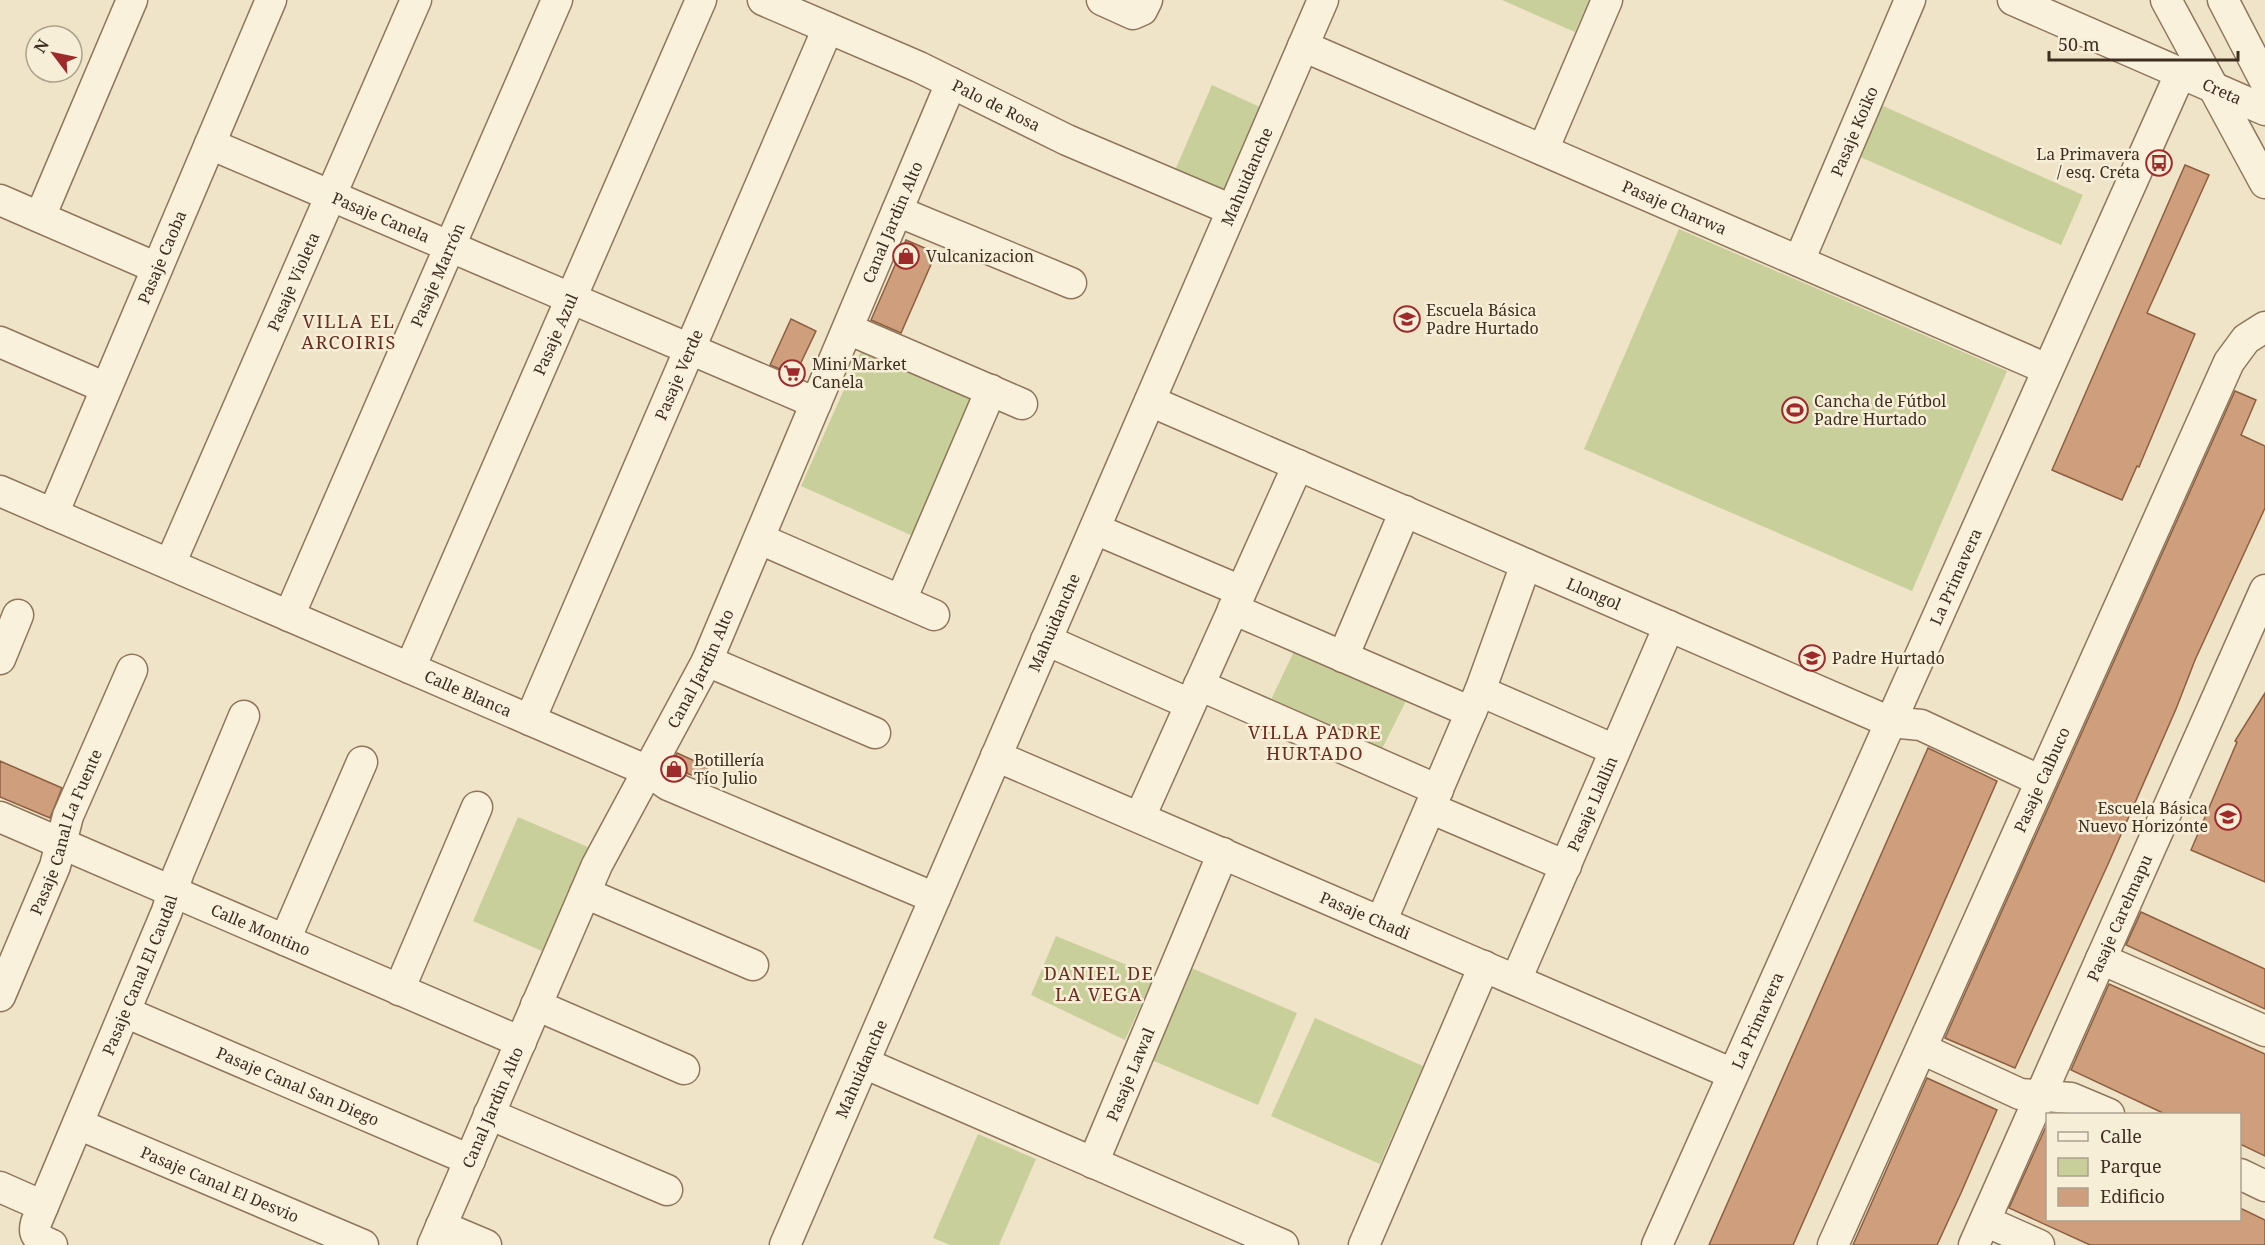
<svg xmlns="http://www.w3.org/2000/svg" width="2265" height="1245" viewBox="0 0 2265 1245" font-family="'Noto Serif',serif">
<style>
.green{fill:#c9cf9b}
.building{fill:#cf9f7d;stroke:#8d5f41;stroke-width:1.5}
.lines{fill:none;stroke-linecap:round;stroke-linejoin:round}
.minor-casing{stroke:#8d765c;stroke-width:33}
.minor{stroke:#faf1dc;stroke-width:30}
.labels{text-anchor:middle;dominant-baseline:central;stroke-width:5;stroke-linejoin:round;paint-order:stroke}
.street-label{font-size:16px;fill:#3d2e20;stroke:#f7eed8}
.poi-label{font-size:16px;fill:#3d2e20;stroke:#f7eed8;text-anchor:start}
.neighbourhood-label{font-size:18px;letter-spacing:1.5px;fill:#6b2e1e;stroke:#f7eed8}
</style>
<rect width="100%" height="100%" fill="#f0e4c8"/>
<!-- green -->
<g class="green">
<polygon points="1502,0 1589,0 1575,32"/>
<polygon points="1212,85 1262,108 1226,194 1175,170"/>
<polygon points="1881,105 2083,195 2061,245 1858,156"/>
<polygon points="1679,229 2007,371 1912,591 1584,449"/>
<polygon points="863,347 980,395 915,537 801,486"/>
<polygon points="1299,641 1409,695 1377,759 1267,708"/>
<polygon points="518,817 588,847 542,951 473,921"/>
<polygon points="1056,936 1154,976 1125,1040 1031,995"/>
<polygon points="1189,967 1297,1013 1258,1105 1149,1059"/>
<polygon points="1315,1018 1423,1066 1380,1164 1271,1116"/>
<polygon points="978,1134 1036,1159 999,1245 950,1245 933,1238"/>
</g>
<!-- building -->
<g class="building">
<polygon points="2185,165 2209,175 2147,313 2195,334 2139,467 2137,466 2122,500 2052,470"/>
<polygon points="906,240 936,253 901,333 871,320"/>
<polygon points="791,319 816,331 795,375 770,365"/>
<polygon points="2235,391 2256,400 2241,435 2265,446 2265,508 2195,660 2176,709 2109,862 2015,1068 1945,1038"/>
<polygon points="2265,693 2265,882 2191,850 2237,742 2235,741"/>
<polygon points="1928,748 1997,781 1907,987 1793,1245 1709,1245"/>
<polygon points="677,753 708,767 702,780 671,766"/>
<polygon points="0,761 62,788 50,818 0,797"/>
<polygon points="2141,912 2265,969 2265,1009 2126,945"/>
<polygon points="2109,984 2265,1054 2265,1156 2240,1144 2240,1114 2165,1114 2071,1070"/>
<polygon points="1927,1078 1997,1110 1961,1193 1937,1245 1853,1245"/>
<polygon points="2048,1122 2048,1220 2240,1220 2240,1208 2265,1220 2265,1245 2090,1245 2009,1208"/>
</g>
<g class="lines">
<!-- minor casing -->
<g class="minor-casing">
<g id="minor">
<path id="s1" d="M763,0L919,67L1067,140L1232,210"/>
<polyline points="1102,0 1133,14 1142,10 1147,0"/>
<path id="s2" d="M2013,0L2265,110"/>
<polyline points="2166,0 2265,183"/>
<polyline points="2223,0 2265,81"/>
<path id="s3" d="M1303,46L2047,369"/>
<path id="s4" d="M210,144L816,403"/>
<polyline points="1543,150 1607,0"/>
<polyline points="0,200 157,268"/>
<polyline points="897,211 1071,283"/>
<polyline points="40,217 132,0"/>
<path id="s5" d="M1799,261L1910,0"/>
<polyline points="848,329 1022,404"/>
<polyline points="0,342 106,388"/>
<path id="s6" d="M1150,401L1890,722L1921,725L2041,781"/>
<path id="s7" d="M0,491L648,771L668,785L935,898"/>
<path id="s8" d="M53,514L271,0"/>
<polyline points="1095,529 1241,591"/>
<polyline points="760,539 934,615"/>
<path id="s9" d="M170,564L416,0"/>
<polyline points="901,600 991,390"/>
<polyline points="1233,609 1471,712"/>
<path id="s10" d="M289,616L557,0"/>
<polyline points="1046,640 1190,704"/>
<polyline points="1343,657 1405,511"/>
<polyline points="0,659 18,615"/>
<polyline points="707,661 875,733"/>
<path id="s11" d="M410,668L701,0"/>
<polyline points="1199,685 1438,790"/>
<polyline points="1480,691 1615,750"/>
<path id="s12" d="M530,720L828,28"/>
<path id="s13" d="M996,756L1733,1074"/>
<polyline points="1430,808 1566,866"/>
<path id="s14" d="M0,817L521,1042"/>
<polyline points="1140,817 1298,465"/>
<polyline points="585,893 753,965"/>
<polyline points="1381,922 1480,691 1526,564"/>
<polyline points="285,940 362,762"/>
<polyline points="2101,959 2265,1031"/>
<path id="s15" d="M1516,980L1669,626"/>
<polyline points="399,990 477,807"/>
<path id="s16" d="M0,996L55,866L68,816L132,670"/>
<polyline points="536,1005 684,1069"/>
<path id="s17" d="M125,1012L470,1160"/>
<polyline points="1922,1049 2020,1094 2071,1098 2109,1114"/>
<polyline points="864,1063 1283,1245"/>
<polyline points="489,1114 667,1190"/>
<path id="s18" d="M78,1124L363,1245"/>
<path id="s19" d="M1093,1163L1223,853"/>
<polyline points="2240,1174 2265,1186"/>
<polyline points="0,1187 43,1206"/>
<polyline points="1985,1221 2039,1245"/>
<polyline points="441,1226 486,1245"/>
<path id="s20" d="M52,1245C41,1240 32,1237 36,1223L167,911L178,874L244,716"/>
<path id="s21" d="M433,1245L597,865L707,661L951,83"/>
<path id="s22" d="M785,1245L1323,0"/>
<polyline points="1364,1245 1484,966"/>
<path id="s23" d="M1657,1245L2181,72"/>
<path id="s24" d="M1833,1245L2229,362L2246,339L2265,327"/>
<path id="s25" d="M1974,1245L2265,590"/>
</g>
</g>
<!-- minor -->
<use href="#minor" class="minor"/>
</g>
<!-- icons -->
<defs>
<g id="bus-ring" transform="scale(1.35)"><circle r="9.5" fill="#f7eed8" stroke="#9e2a2b" stroke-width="1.5"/><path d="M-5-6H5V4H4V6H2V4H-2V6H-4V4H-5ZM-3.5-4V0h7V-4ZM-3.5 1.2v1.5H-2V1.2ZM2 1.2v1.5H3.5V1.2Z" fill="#9e2a2b"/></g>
<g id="shop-ring" transform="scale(1.35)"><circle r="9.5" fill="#f7eed8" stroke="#9e2a2b" stroke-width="1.5"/><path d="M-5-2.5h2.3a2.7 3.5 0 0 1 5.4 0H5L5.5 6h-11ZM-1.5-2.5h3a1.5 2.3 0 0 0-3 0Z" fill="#9e2a2b"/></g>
<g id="school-ring" transform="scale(1.35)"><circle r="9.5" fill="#f7eed8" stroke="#9e2a2b" stroke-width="1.5"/><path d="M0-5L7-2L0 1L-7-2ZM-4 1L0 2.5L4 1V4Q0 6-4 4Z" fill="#9e2a2b"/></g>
<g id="supermarket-ring" transform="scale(1.35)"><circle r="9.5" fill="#f7eed8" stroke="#9e2a2b" stroke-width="1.5"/><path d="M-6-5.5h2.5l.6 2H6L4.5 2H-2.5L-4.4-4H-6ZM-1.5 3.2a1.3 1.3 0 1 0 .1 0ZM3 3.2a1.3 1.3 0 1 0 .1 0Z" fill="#9e2a2b"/></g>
<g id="stadium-ring" transform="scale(1.35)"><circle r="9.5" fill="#f7eed8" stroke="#9e2a2b" stroke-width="1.5"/><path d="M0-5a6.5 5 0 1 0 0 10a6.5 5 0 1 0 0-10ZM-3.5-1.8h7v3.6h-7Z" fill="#9e2a2b"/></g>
</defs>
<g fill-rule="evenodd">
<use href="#bus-ring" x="2159" y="163"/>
<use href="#shop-ring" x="906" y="256"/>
<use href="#school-ring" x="1407" y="319"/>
<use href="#supermarket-ring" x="792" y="373"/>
<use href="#stadium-ring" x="1795" y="410"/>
<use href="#school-ring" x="1812" y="658"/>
<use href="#shop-ring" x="674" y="769"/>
<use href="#school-ring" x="2228" y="817"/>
</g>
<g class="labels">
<!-- street labels -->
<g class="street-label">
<text stroke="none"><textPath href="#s2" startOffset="228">Creta</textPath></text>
<text stroke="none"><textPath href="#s1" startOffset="256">Palo de Rosa</textPath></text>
<text stroke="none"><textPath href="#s5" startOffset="141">Pasaje Koiko</textPath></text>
<text stroke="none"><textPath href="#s22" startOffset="1164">Mahuidanche</textPath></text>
<text stroke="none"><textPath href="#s3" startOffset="405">Pasaje Charwa</textPath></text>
<text stroke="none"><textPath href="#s4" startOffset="186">Pasaje Canela</textPath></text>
<text stroke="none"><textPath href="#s21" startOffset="1122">Canal Jardin Alto</textPath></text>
<text stroke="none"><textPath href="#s8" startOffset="279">Pasaje Caoba</textPath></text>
<text stroke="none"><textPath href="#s10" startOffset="372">Pasaje Marrón</textPath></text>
<text stroke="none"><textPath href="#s9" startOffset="308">Pasaje Violeta</textPath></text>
<text stroke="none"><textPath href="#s11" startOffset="364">Pasaje Azul</textPath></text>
<text stroke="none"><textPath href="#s12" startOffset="376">Pasaje Verde</textPath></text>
<text stroke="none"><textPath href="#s23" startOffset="732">La Primavera</textPath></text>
<text stroke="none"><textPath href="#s6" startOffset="484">Llongol</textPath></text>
<text stroke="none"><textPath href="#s22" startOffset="678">Mahuidanche</textPath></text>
<text stroke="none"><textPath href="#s21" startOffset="636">Canal Jardin Alto</textPath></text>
<text stroke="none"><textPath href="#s7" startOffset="510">Calle Blanca</textPath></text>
<text stroke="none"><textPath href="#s24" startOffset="510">Pasaje Calbuco</textPath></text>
<text stroke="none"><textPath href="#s15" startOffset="192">Pasaje Llallin</textPath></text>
<text stroke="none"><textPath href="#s16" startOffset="177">Pasaje Canal La Fuente</textPath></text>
<text stroke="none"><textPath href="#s13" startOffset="402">Pasaje Chadi</textPath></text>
<text stroke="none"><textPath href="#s25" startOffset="358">Pasaje Carelmapu</textPath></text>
<text stroke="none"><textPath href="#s14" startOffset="284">Calle Montino</textPath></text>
<text stroke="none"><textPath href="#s20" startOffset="300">Pasaje Canal El Caudal</textPath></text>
<text stroke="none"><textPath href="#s23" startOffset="246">La Primavera</textPath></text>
<text stroke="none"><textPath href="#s22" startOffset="192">Mahuidanche</textPath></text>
<text stroke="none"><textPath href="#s19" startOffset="96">Pasaje Lawal</textPath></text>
<text stroke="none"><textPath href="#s17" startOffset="188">Pasaje Canal San Diego</textPath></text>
<text stroke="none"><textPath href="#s21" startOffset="150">Canal Jardin Alto</textPath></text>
<text stroke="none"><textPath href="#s18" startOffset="154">Pasaje Canal El Desvio</textPath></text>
</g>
<!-- poi labels -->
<g class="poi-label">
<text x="2140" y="154" text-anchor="end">La Primavera<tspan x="2140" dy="18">/ esq. Creta</tspan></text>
<text x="926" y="256">Vulcanizacion</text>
<text x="1426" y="310">Escuela Básica<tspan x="1426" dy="18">Padre Hurtado</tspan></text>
<text x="812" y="364">Mini Market<tspan x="812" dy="18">Canela</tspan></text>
<text x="1814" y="401">Cancha de Fútbol<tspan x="1814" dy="18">Padre Hurtado</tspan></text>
<text x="1832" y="658">Padre Hurtado</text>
<text x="694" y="760">Botillería<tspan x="694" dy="18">Tío Julio</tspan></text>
<text x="2208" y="808" text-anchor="end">Escuela Básica<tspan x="2208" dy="18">Nuevo Horizonte</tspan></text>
</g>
<!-- neighbourhood labels -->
<g class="neighbourhood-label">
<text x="349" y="321">VILLA EL<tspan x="349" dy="21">ARCOIRIS</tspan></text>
<text x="1315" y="732">VILLA PADRE<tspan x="1315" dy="21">HURTADO</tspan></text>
<text x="1099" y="973">DANIEL DE<tspan x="1099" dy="21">LA VEGA</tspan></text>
</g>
</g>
<!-- legend -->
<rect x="2046" y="1113" width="195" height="108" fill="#f7eed8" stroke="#ada18e" stroke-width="1.5"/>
<rect x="2058" y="1132" width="30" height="9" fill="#faf1dc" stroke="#ada18e" stroke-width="1.5"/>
<text x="2100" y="1143" font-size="18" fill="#3d2e20">Calle</text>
<rect x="2058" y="1158" width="30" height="18" fill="#c9cf9b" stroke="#ada18e" stroke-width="1.5"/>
<text x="2100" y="1173" font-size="18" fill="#3d2e20">Parque</text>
<rect x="2058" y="1188" width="30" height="18" fill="#cf9f7d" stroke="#ada18e" stroke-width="1.5"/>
<text x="2100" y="1203" font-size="18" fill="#3d2e20">Edificio</text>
<!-- north arrow -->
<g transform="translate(54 54) rotate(302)"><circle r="28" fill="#f7eed8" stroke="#ada18e" stroke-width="1.5"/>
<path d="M0-4.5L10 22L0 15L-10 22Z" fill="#9e2a2b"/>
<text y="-9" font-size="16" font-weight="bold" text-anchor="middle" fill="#3d2e20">N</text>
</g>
<!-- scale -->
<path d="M2049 51v9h189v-9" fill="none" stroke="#3d2e20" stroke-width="3"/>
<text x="2058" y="51" font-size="18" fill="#3d2e20" stroke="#f7eed8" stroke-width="4.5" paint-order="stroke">50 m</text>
</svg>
